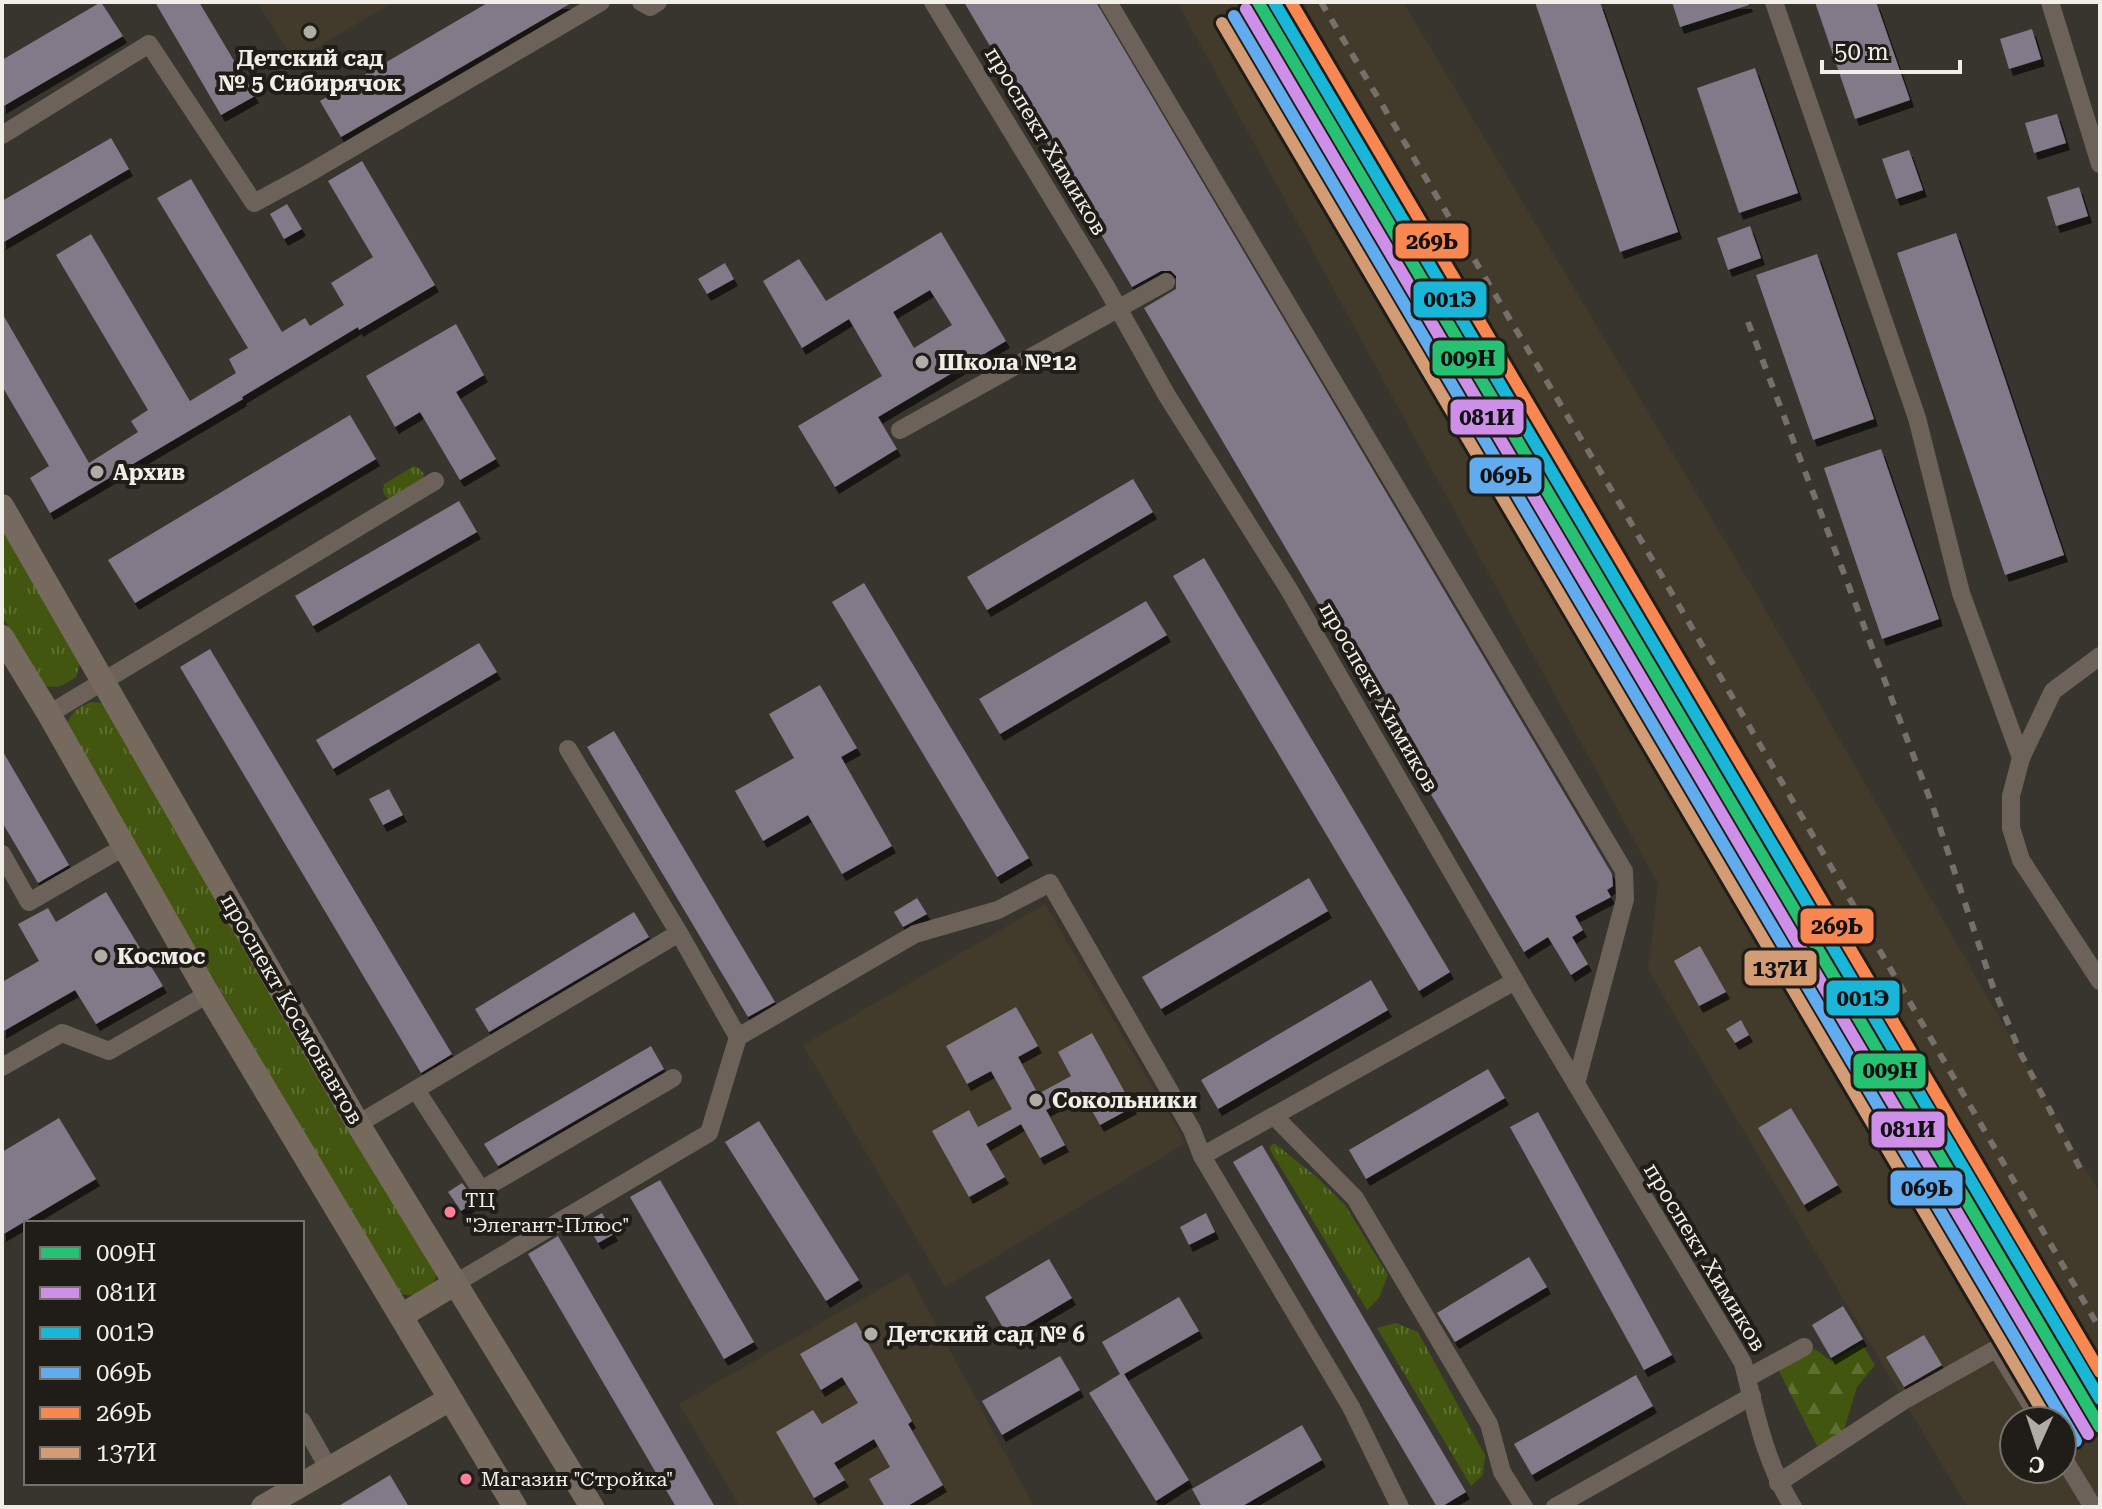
<svg xmlns="http://www.w3.org/2000/svg" width="2102" height="1509" viewBox="0 0 2102 1509" font-family="'Roboto Serif',serif">
<style>
.built{fill:#423a2b;fill-rule:evenodd}
.grass{fill:url(#grass-tufts)}
.forest{fill:url(#forest-firs)}
.building{fill:#827a89;fill-rule:evenodd;filter:url(#shadow)}
.lines{fill:none;stroke-linecap:round;stroke-linejoin:round}
.minor{stroke:#6d6259;stroke-width:18}
.major{stroke:#766a5e;stroke-width:24}
.rail{stroke:#76706a;stroke-width:6;stroke-dasharray:10 10;stroke-linecap:butt}
.rail-1-casing{stroke:#201d19;stroke-width:18}
.rail-2-casing{stroke:#201d19;stroke-width:18}
.rail-3-casing{stroke:#201d19;stroke-width:18}
.rail-4-casing{stroke:#201d19;stroke-width:18}
.rail-5-casing{stroke:#201d19;stroke-width:18}
.rail-6-casing{stroke:#201d19;stroke-width:18}
.rail-1{stroke:#26c172;stroke-width:12}
.rail-2{stroke:#ce8fe9;stroke-width:12}
.rail-3{stroke:#1ab6d8;stroke-width:12}
.rail-4{stroke:#60acee;stroke-width:12}
.rail-5{stroke:#f88751;stroke-width:12}
.rail-6{stroke:#d39c74;stroke-width:12}
.poi-dot{fill:#b0ada6;stroke:#201d19;stroke-width:3}
.bus-dot{fill:#ff8098;stroke:#201d19;stroke-width:3}
.labels{text-anchor:middle;dominant-baseline:central;stroke-width:8;stroke-linejoin:round;paint-order:stroke}
.bus-label{font-size:20px;fill:#f1eee7;stroke:#201d19;text-anchor:start}
.poi-label{font-size:22px;font-weight:bold;fill:#f1eee7;stroke:#201d19;text-anchor:start}
.street-label{font-size:22px;fill:#f1eee7;stroke:#201d19}
.line-badge{stroke:#201d19;stroke-width:3}
.pale-badge-label{font-size:22px;text-anchor:middle;font-weight:bold;fill:#111}
</style>
<defs>
<pattern id="grass-tufts" width="24" height="20" patternUnits="userSpaceOnUse" patternTransform="scale(2)"><rect width="24" height="20" fill="#42560f"/><path d="M3 7l-1-3M5 7V3M7 7l1-3M15 17l-1-3M17 17v-4M19 17l1-3" fill="none" stroke="#5e6f32"/></pattern>
<pattern id="forest-firs" width="22" height="20" patternUnits="userSpaceOnUse" patternTransform="scale(2)"><rect width="22" height="20" fill="#42560f"/><path d="M5 1l3.5 6h-7zM16 11l3.5 6h-7z" fill="#5e6f32"/></pattern>
<filter id="shadow"><feDropShadow dx="4" dy="7" stdDeviation="0" flood-color="#0009"/></filter>
</defs>
<rect width="100%" height="100%" fill="#38342e"/>
<!-- built -->
<g class="built">
<polygon points="257,2 394,2 294,61"/>
<path d="M1177,2H1403L1742,569L2100,1193V1507H1967L1648,970L1658,884ZM2014,1421H2062V1469H2014Z"/>
<polygon points="1045,904 1186,1143 945,1287 803,1045"/>
<polygon points="908,1273 1034,1507 740,1507 679,1404"/>
</g>
<!-- grass -->
<g class="grass">
<polygon points="414,466 420,469 424,474 422,481 392,500 386,497 383,491 384,484"/>
<path d="M2,529L80,663L76,677C64,685 57,690 42,685L2,616Z"/>
<path d="M91,702L105,703L437,1270C435,1292 418,1299 398,1293L66,727C70,712 78,708 91,702Z"/>
<polygon points="1274,1143 1318,1178 1345,1205 1388,1275 1379,1298 1367,1310 1269,1148"/>
<polygon points="1396,1323 1418,1332 1485,1455 1483,1475 1471,1486 1377,1328"/>
</g>
<!-- forest -->
<polygon class="forest" points="1862,1344 1875,1365 1857,1387 1843,1433 1817,1446 1778,1369 1815,1349 1831,1361"/>
<!-- building -->
<g class="building">
<polygon points="101,2 123,36 2,107 2,60"/>
<polygon points="155,2 199,2 255,96 221,115"/>
<polygon points="489,2 573,2 341,137 320,101"/>
<polygon points="964,2 1096,2 1612,874 1613,886 1607,890 1611,897 1575,916 1583,930 1572,937 1588,964 1571,975 1548,937 1524,952 1144,308 1176,289 1176,276 1171,271 1161,271 1132,287"/>
<polygon points="1535,2 1600,2 1678,232 1620,252"/>
<polygon points="1672,2 1748,2 1749,5 1680,27"/>
<polygon points="1815,2 1876,2 1910,100 1855,119"/>
<polygon points="2032,29 2041,59 2009,69 2000,39"/>
<polygon points="1755,68 1798,193 1739,213 1697,88"/>
<polygon points="2057,114 2066,143 2034,153 2025,123"/>
<polygon points="111,138 129,169 2,243 2,201"/>
<polygon points="1909,150 1923,190 1896,199 1882,159"/>
<polygon points="362,161 435,285 359,330 358,327 242,397 243,399 50,513 30,478 49,466 2,386 2,313 89,463 138,432 131,421 148,410 56,255 91,234 190,401 236,373 229,359 248,348 157,198 191,179 282,332 305,318 310,326 344,305 331,283 373,257 328,181"/>
<polygon points="2079,187 2088,216 2056,226 2047,197"/>
<polygon points="287,204 302,229 284,239 270,214"/>
<polygon points="1750,226 1761,258 1728,270 1717,238"/>
<path d="M941,232L1006,341L878,417L897,449L835,487L798,426L882,376L849,319L802,348L763,281L799,259L826,301ZM930,290L952,325L914,348L893,312Z"/>
<polygon points="1956,233 2064,555 2005,575 1897,253"/>
<polygon points="1817,254 1874,419 1813,440 1756,275"/>
<polygon points="725,263 734,279 707,294 698,279"/>
<polygon points="456,324 484,375 456,392 496,459 460,480 420,412 395,427 366,376"/>
<polygon points="350,415 376,459 135,603 108,560"/>
<polygon points="1881,449 1939,619 1882,639 1824,468"/>
<polygon points="1133,479 1153,512 987,610 967,577"/>
<polygon points="459,501 477,532 313,626 295,596"/>
<polygon points="1204,558 1450,972 1419,991 1173,576"/>
<polygon points="864,583 1029,858 997,877 832,602"/>
<polygon points="1146,601 1167,635 1000,734 979,699"/>
<polygon points="479,643 497,672 333,769 316,740"/>
<polygon points="210,649 452,1054 421,1073 180,667"/>
<polygon points="820,685 857,748 841,757 892,846 842,874 808,815 763,841 735,791 794,758 769,714"/>
<polygon points="614,731 775,1002 748,1017 587,747"/>
<polygon points="2,750 69,865 38,883 2,822"/>
<polygon points="389,789 403,815 383,825 369,799"/>
<polygon points="1309,878 1328,911 1161,1009 1142,977"/>
<polygon points="106,892 163,986 96,1024 75,990 2,1032 2,982 39,961 18,924 48,908 56,922"/>
<polygon points="917,898 927,914 903,927 894,912"/>
<polygon points="634,912 649,937 489,1032 475,1009"/>
<polygon points="1700,946 1726,992 1699,1006 1674,961"/>
<polygon points="1371,980 1388,1010 1218,1109 1201,1080"/>
<polygon points="1016,1007 1038,1046 1018,1057 1038,1094 1071,1076 1058,1052 1092,1033 1133,1107 1100,1125 1081,1091 1046,1110 1065,1145 1040,1158 1021,1124 986,1144 1005,1177 969,1197 932,1131 969,1110 978,1127 1012,1109 991,1071 967,1084 946,1046"/>
<polygon points="1741,1020 1749,1035 1735,1043 1726,1029"/>
<polygon points="651,1046 664,1069 498,1166 484,1144"/>
<polygon points="1488,1069 1505,1098 1366,1179 1349,1150"/>
<polygon points="1791,1108 1838,1185 1804,1205 1758,1128"/>
<polygon points="1538,1112 1672,1355 1644,1370 1510,1127"/>
<polygon points="59,1118 96,1179 2,1235 2,1152"/>
<polygon points="759,1121 859,1280 826,1301 725,1142"/>
<polygon points="1262,1145 1466,1492 1441,1507 1437,1507 1233,1162"/>
<polygon points="660,1180 754,1342 724,1359 630,1197"/>
<polygon points="462,1183 476,1201 461,1211 448,1192"/>
<polygon points="602,1213 614,1234 598,1243 586,1222"/>
<polygon points="1206,1213 1215,1232 1189,1245 1180,1227"/>
<polygon points="558,1236 659,1410 715,1507 676,1507 528,1254"/>
<polygon points="1529,1257 1547,1287 1455,1342 1437,1313"/>
<polygon points="1049,1259 1072,1298 1008,1336 985,1297"/>
<polygon points="1179,1297 1199,1331 1124,1374 1189,1480 1156,1501 1089,1393 1120,1374 1102,1342"/>
<polygon points="1843,1306 1863,1339 1831,1358 1812,1325"/>
<polygon points="856,1322 912,1421 908,1424 943,1485 906,1507 885,1507 869,1479 890,1467 874,1439 834,1463 845,1480 814,1498 776,1432 813,1410 822,1424 858,1403 842,1377 821,1390 800,1354"/>
<polygon points="1924,1335 1942,1365 1904,1387 1886,1357"/>
<polygon points="1060,1356 1080,1390 1002,1435 982,1401"/>
<polygon points="1636,1375 1653,1406 1532,1475 1514,1444"/>
<polygon points="1302,1425 1322,1460 1241,1507 1202,1507 1192,1489"/>
<polygon points="390,1475 409,1507 337,1507"/>
</g>
<g class="lines">
<!-- minor -->
<g class="minor">
<polyline points="641,2 650,7 658,2"/>
<path d="M933,2L1104,283L1166,394L1288,588L1526,1000L1743,1363C1756,1414 1765,1462 1793,1507"/>
<polyline points="1108,2 1624,871 1625,899 1576,1084"/>
<polyline points="1774,2 1917,418 1961,593 2021,758"/>
<polyline points="2050,2 2100,164"/>
<polyline points="2,135 149,44 254,203 304,176 601,2"/>
<polyline points="900,430 1166,282"/>
<polyline points="2100,656 2053,691 2021,758 2011,796 2011,828 2021,860 2100,981"/>
<polyline points="49,714 435,481"/>
<polyline points="2,854 29,902 124,847"/>
<polyline points="679,933 738,1037"/>
<polyline points="2,1067 62,1033 109,1051 208,994"/>
<polyline points="416,1090 481,1190 673,1078"/>
<polyline points="1274,1116 1355,1198 1489,1424 1502,1472 1524,1507"/>
<polyline points="358,1124 679,933 568,749"/>
<polyline points="1202,1156 1515,981"/>
<polyline points="454,1284 709,1133 738,1037 915,934 998,910 1050,883 1192,1130 1202,1156 1351,1407 1400,1507"/>
<polyline points="1747,1378 1804,1347"/>
<polyline points="302,1421 329,1469"/>
<polyline points="2062,1456 2093,1507"/>
<polyline points="1778,1483 1903,1401 1994,1350 2000,1354 2041,1421"/>
<polyline points="1555,1507 1752,1396"/>
</g>
<!-- major -->
<g class="major">
<polyline points="2,506 358,1124 592,1507"/>
<polyline points="2,637 49,714 208,994 515,1507"/>
<polyline points="401,1316 454,1284"/>
<polyline points="263,1507 450,1399"/>
</g>
<!-- rail -->
<g class="rail">
<polyline points="1321,2 1624,511 2100,1329"/>
<polyline points="1748,322 1933,807 1993,987 2021,1054 2083,1174"/>
</g>
<!-- rail-1 casing -->
<g class="rail-1-casing">
<polyline id="rail-1" points="1258,2 2100,1427"/>
</g>
<!-- rail-2 casing -->
<g class="rail-2-casing">
<polyline id="rail-2" points="1246,9 2088,1434"/>
</g>
<!-- rail-3 casing -->
<g class="rail-3-casing">
<polyline id="rail-3" points="1274,2 2100,1399"/>
</g>
<!-- rail-4 casing -->
<g class="rail-4-casing">
<polyline id="rail-4" points="1234,16 2076,1441"/>
</g>
<!-- rail-5 casing -->
<g class="rail-5-casing">
<polyline id="rail-5" points="1291,2 2100,1372"/>
</g>
<!-- rail-6 casing -->
<g class="rail-6-casing">
<polyline id="rail-6" points="1222,23 2048,1421"/>
</g>
<!-- rail-1 -->
<use href="#rail-1" class="rail-1"/>
<!-- rail-2 -->
<use href="#rail-2" class="rail-2"/>
<!-- rail-3 -->
<use href="#rail-3" class="rail-3"/>
<!-- rail-4 -->
<use href="#rail-4" class="rail-4"/>
<!-- rail-5 -->
<use href="#rail-5" class="rail-5"/>
<!-- rail-6 -->
<use href="#rail-6" class="rail-6"/>
</g>
<!-- markers -->
<g class="poi-dot">
<circle cx="310" cy="32" r="8"/>
<circle cx="922" cy="362" r="8"/>
<circle cx="97" cy="472" r="8"/>
<circle cx="101" cy="956" r="8"/>
<circle cx="1036" cy="1100" r="8"/>
<circle cx="871" cy="1334" r="8"/>
</g>
<g class="bus-dot">
<circle cx="450" cy="1212" r="7"/>
<circle cx="466" cy="1479" r="7"/>
</g>
<g class="labels">
<!-- bus labels -->
<g class="bus-label">
<text x="465" y="1200">ТЦ<tspan x="465" dy="25">"Элегант-Плюс"</tspan></text>
<text x="481" y="1479">Магазин "Стройка"</text>
</g>
<!-- poi labels -->
<g class="poi-label">
<text x="310" y="58" text-anchor="middle">Детский сад<tspan x="310" dy="25">№ 5 Сибирячок</tspan></text>
<text x="938" y="362">Школа №12</text>
<text x="113" y="472">Архив</text>
<text x="117" y="956">Космос</text>
<text x="1052" y="1100">Сокольники</text>
<text x="887" y="1334">Детский сад № 6</text>
</g>
<!-- street labels -->
<g class="street-label">
<text transform="translate(1046 141) rotate(59)">проспект Химиков</text>
<text transform="translate(1379 697) rotate(60)">проспект Химиков</text>
<text transform="translate(292 1009) rotate(60)">проспект Космонавтов</text>
<text transform="translate(1705 1257) rotate(59)">проспект Химиков</text>
</g>
</g>
<g class="line-badge">
<rect x="1394" y="222" width="76" height="38" rx="8" fill="#f88751"/>
<rect x="1412" y="280" width="76" height="39" rx="8" fill="#1ab6d8"/>
<rect x="1431" y="339" width="75" height="38" rx="8" fill="#26c172"/>
<rect x="1449" y="398" width="76" height="38" rx="8" fill="#ce8fe9"/>
<rect x="1468" y="456" width="75" height="39" rx="8" fill="#60acee"/>
<rect x="1799" y="907" width="76" height="38" rx="8" fill="#f88751"/>
<rect x="1743" y="949" width="75" height="38" rx="8" fill="#d39c74"/>
<rect x="1825" y="979" width="76" height="38" rx="8" fill="#1ab6d8"/>
<rect x="1852" y="1052" width="75" height="38" rx="8" fill="#26c172"/>
<rect x="1870" y="1110" width="76" height="39" rx="8" fill="#ce8fe9"/>
<rect x="1889" y="1169" width="75" height="38" rx="8" fill="#60acee"/>
</g>
<g class="pale-badge-label">
<text x="1432" y="249">269Ь</text>
<text x="1450" y="307">001Э</text>
<text x="1468" y="366">009Н</text>
<text x="1487" y="425">081И</text>
<text x="1506" y="483">069Ь</text>
<text x="1837" y="934">269Ь</text>
<text x="1780" y="976">137И</text>
<text x="1863" y="1006">001Э</text>
<text x="1890" y="1078">009Н</text>
<text x="1908" y="1137">081И</text>
<text x="1927" y="1196">069Ь</text>
</g>
<!-- border -->
<rect width="2102" height="1509" fill="none" stroke="#f1eee7" stroke-width="8"/>
<!-- legend -->
<rect x="24" y="1221" width="280" height="264" fill="#201d19" stroke="#74716b" stroke-width="2"/>
<rect x="40" y="1247" width="40" height="12" fill="#26c172" stroke="#74716b" stroke-width="2"/>
<text x="96" y="1261" font-size="24" fill="#f1eee7">009Н</text>
<rect x="40" y="1287" width="40" height="12" fill="#ce8fe9" stroke="#74716b" stroke-width="2"/>
<text x="96" y="1301" font-size="24" fill="#f1eee7">081И</text>
<rect x="40" y="1327" width="40" height="12" fill="#1ab6d8" stroke="#74716b" stroke-width="2"/>
<text x="96" y="1341" font-size="24" fill="#f1eee7">001Э</text>
<rect x="40" y="1367" width="40" height="12" fill="#60acee" stroke="#74716b" stroke-width="2"/>
<text x="96" y="1381" font-size="24" fill="#f1eee7">069Ь</text>
<rect x="40" y="1407" width="40" height="12" fill="#f88751" stroke="#74716b" stroke-width="2"/>
<text x="96" y="1421" font-size="24" fill="#f1eee7">269Ь</text>
<rect x="40" y="1447" width="40" height="12" fill="#d39c74" stroke="#74716b" stroke-width="2"/>
<text x="96" y="1461" font-size="24" fill="#f1eee7">137И</text>
<!-- north arrow -->
<g transform="translate(2038 1445) rotate(183)"><circle r="38" fill="#201d19" stroke="#74716b" stroke-width="2"/>
<path d="M0-6L14 30L0 20L-14 30Z" fill="#b0ada6"/>
<text y="-12" font-size="22" font-weight="bold" text-anchor="middle" fill="#f1eee7">С</text>
</g>
<!-- scale -->
<path d="M1822 60v12h138v-12" fill="none" stroke="#f1eee7" stroke-width="4"/>
<text x="1834" y="60" font-size="24" fill="#f1eee7" stroke="#201d19" stroke-width="6" paint-order="stroke">50 m</text>
</svg>
